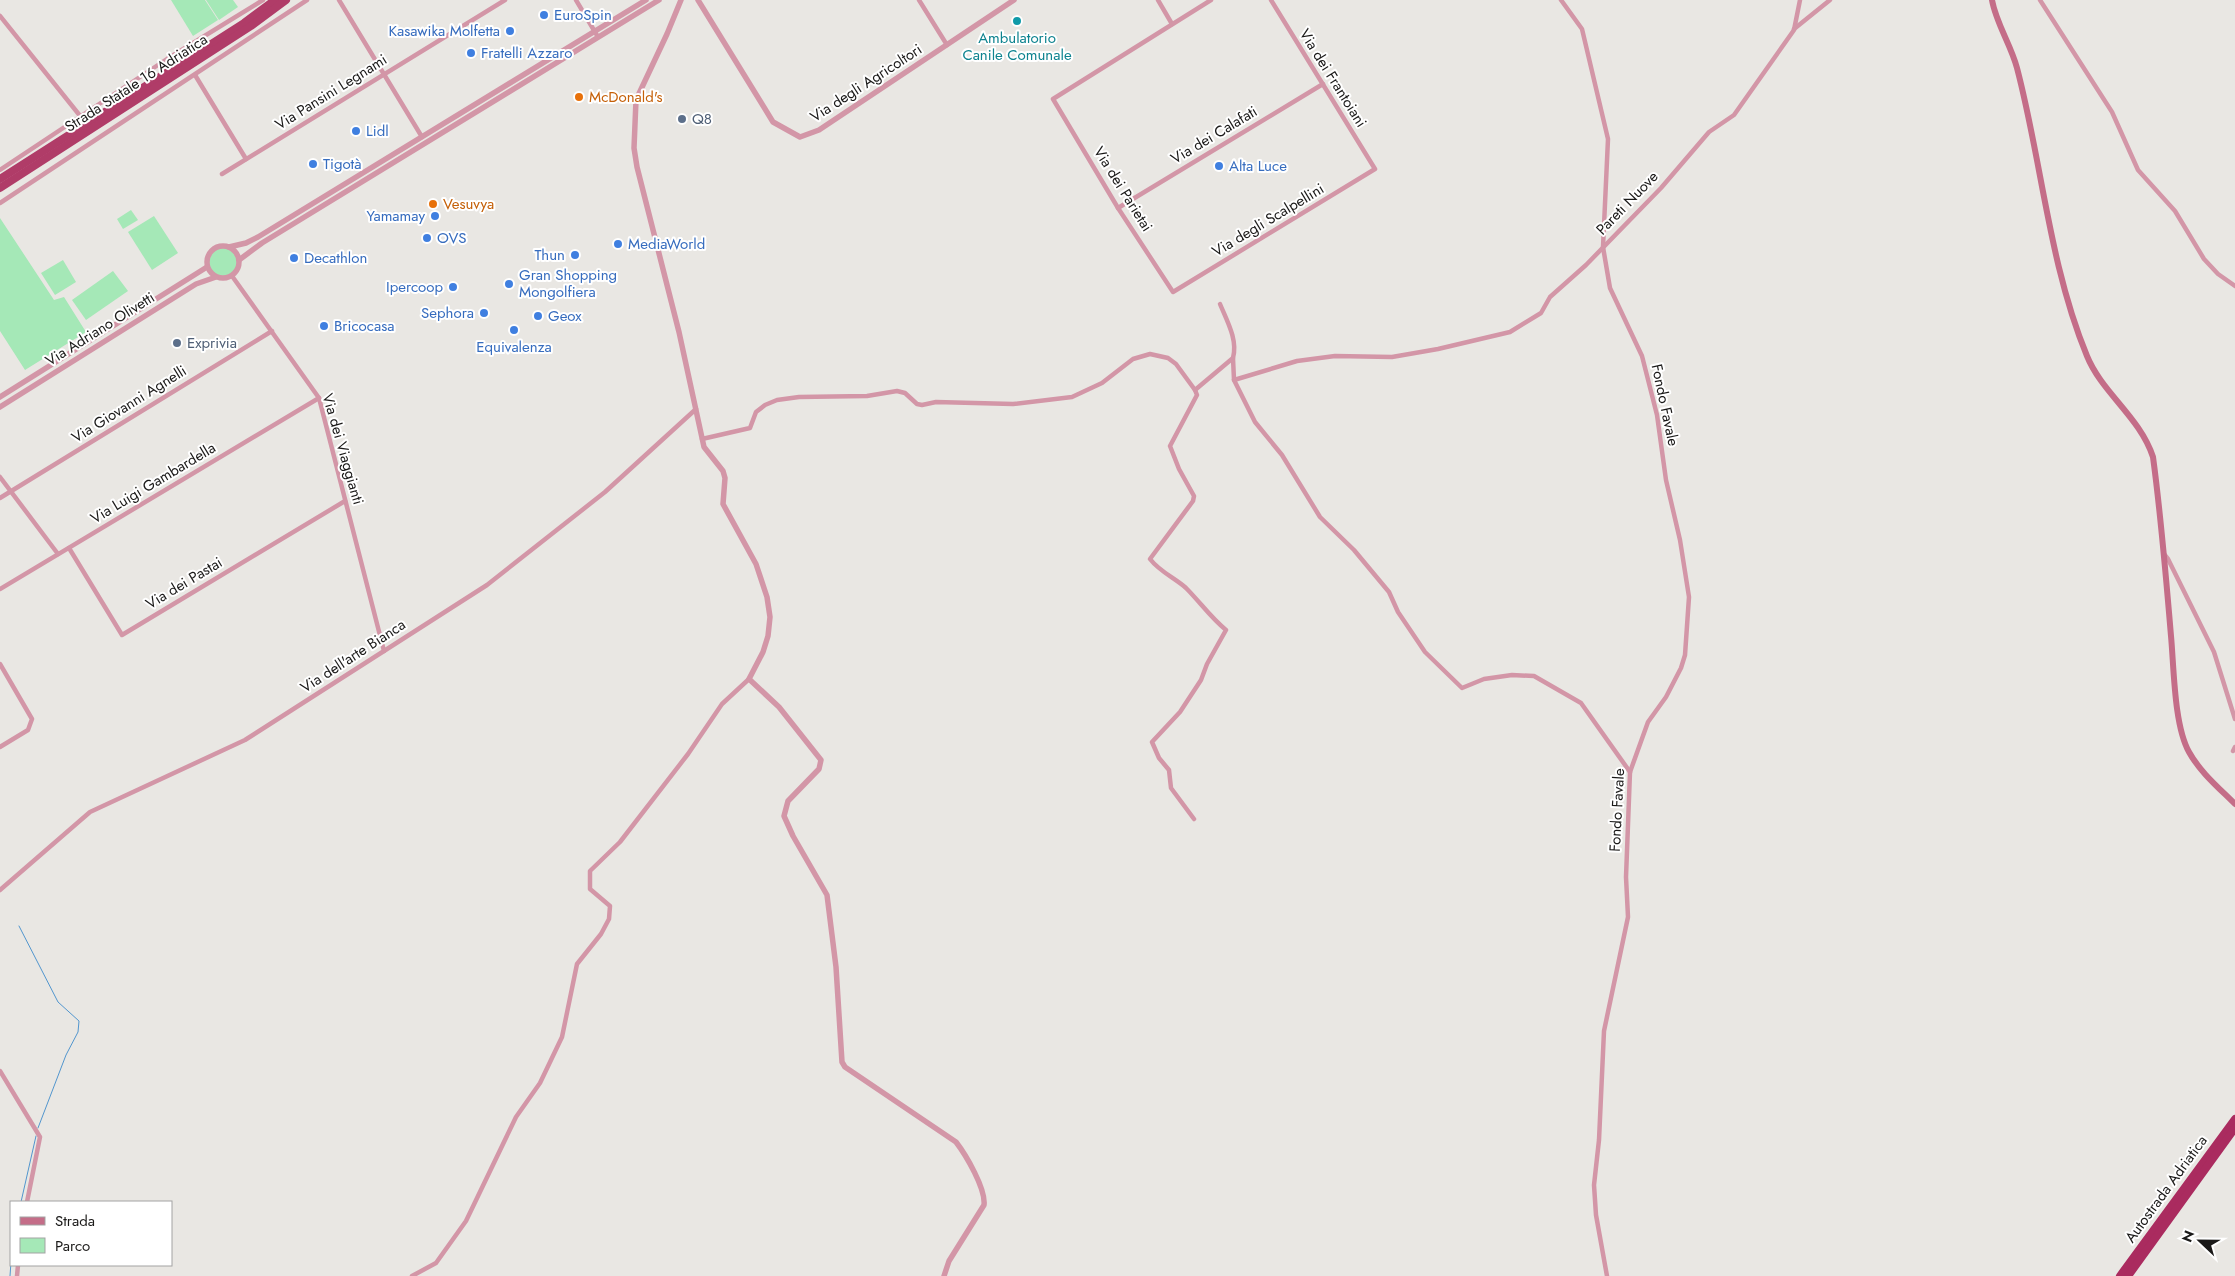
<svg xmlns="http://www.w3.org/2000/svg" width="2235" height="1276" viewBox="0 0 2235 1276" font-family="Jost,sans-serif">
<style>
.green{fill:#a5e8b7}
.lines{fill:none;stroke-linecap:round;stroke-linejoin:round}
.stream{stroke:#5296ce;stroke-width:1}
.minor{stroke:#d396a7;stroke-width:4.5}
.tertiary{stroke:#d396a7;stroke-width:5.5}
.secondary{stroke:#c46d88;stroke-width:6}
.trunk{stroke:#b03c68;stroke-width:8}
.motorway{stroke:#aa2b5f;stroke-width:8}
.shop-dot{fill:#3f7fe0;stroke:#fff;stroke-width:2}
.culture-dot{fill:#0f9aa8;stroke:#fff;stroke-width:2}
.food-dot{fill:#e8710a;stroke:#fff;stroke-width:2}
.service-dot{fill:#5c6f8a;stroke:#fff;stroke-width:2}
.labels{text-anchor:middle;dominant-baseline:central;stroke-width:4;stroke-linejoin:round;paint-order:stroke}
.shop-label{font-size:15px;fill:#366cbe;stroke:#fff;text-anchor:start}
.culture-label{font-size:15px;fill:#0d838f;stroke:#fff}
.street-label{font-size:15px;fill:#1a1918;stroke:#fff}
.food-label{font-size:15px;fill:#c56008;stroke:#fff;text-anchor:start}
.service-label{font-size:15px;fill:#4e5e75;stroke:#fff;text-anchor:start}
</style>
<rect width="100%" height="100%" fill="#e9e7e3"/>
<!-- green -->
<g class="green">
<polygon points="171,0 205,0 218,20 193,36"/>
<polygon points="206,0 233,0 238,7 219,20"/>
<polygon points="131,210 138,220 123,229 117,219"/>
<polygon points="154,216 178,253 152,270 128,232"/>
<polygon points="0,218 54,300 64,297 86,332 25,370 0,331"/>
<circle cx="223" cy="262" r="14"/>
<polygon points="63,260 76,282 55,295 41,273"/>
<polygon points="113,271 128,291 86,320 72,300"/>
</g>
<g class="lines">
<!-- stream -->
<g class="stream">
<polyline points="19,926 58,1002 79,1021 78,1032 66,1055 38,1128"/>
<polyline points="21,1202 36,1136"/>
<polyline points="10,1276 11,1262"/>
</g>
<!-- minor -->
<g class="minor">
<polyline points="339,0 422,137"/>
<polyline points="576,0 598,37"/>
<polyline points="919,0 947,45"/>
<polyline points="1158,0 1172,24"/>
<polyline points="1211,0 1053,99 1118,208 1173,292 1375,169 1271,0"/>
<polyline points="1561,0 1582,29 1608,139 1603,247 1610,288 1642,356 1657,415 1666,480 1680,540 1689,597 1685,655 1681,668 1666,697 1648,722 1630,772 1626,877 1628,917 1604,1031 1599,1140 1594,1185 1596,1215 1607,1276"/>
<polyline points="2040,0 2112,112 2138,170 2175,211 2204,259 2218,274 2235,286"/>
<polyline points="0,16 81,117"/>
<polyline points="1794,29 1830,0"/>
<polyline points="195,75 246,159"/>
<polyline points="0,170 167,59 263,0"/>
<polyline points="222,174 505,0"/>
<polyline points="0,203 307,0"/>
<polyline points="1118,208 1323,84"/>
<polyline points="232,276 319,398 384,651"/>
<path d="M1220,304C1227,321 1238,340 1233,358"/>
<polyline points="1234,380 1255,422 1282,455 1320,517 1354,550 1389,592 1398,612 1425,652 1462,688 1484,679 1512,675 1534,676 1581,703 1630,772"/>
<polyline points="702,439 750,428 756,412 765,405 777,400 799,397 867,396 897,391 905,393 917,404 922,405 936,402 1013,404 1072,397 1102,383 1133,359 1150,354 1168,358 1176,364 1195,390 1233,358 1234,380 1297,361 1335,356 1392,357 1438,349 1510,332 1541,313 1550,297 1586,265 1661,188 1709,132 1734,115 1794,30 1800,0"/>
<polyline points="0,477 58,554"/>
<polyline points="0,498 272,331"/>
<polyline points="69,548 122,635 345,501"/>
<polyline points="2164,554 2168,559 2214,652 2235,719"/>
<polyline points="0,589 319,398"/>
<polyline points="0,664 32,719 28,730 0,747"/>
<polyline points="2233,751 2235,747"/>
<path d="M1194,819L1171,788L1169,770L1159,758L1152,742L1180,712L1201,680L1207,664L1226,630C1211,618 1200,602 1186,588C1175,578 1160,572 1150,559L1193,501L1194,496L1179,469L1170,446L1197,395L1195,390"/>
<polyline points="0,890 90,812 245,740 487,585 605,492 696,409"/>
<polyline points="0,1071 40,1137 27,1202"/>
<polyline points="17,1276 18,1265"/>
<polyline points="412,1276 436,1263 466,1221 516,1117 540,1083 562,1037 577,964 601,934 609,919 610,906 590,889 590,871 620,842 688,754 722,704 749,679"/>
</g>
<!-- tertiary -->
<g class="tertiary">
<path d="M681,0L667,34L636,100L634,148L637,167L679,332L704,447L723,471L725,478L723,504L756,564L767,597L770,617L768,636L763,652L749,679L779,707L821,760L819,769L788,801L784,816L793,836L827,895L836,967L842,1062L845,1067L956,1142C966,1155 986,1189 984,1205L949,1261L944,1276"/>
<polyline points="698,0 773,122 800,137 819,130 1014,0"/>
<circle cx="223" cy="262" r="16"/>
<polyline points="229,247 246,243 258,237 646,0"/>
<polyline points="239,260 262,243 659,0"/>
<polyline points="0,397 207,267"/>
<polyline points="0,407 196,284 216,277"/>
</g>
<!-- secondary -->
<path class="secondary" d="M1992,0C1996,23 2011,45 2017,68C2042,163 2049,264 2087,356C2102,393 2140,417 2153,457C2161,516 2166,576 2171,636C2174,668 2174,725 2189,752C2200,772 2219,788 2235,804"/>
<!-- trunk -->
<g class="trunk">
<polyline points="0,179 244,23 275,0"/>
<polyline points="0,188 251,26 286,0"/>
</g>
<!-- motorway -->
<g class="motorway">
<polyline points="2120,1276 2235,1119"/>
<polyline points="2128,1276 2235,1128"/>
</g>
</g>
<!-- markers -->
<g class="shop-dot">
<circle cx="544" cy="15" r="5"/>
<circle cx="510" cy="31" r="5"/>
<circle cx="471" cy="53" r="5"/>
<circle cx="356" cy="131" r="5"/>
<circle cx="313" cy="164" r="5"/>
<circle cx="1219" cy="166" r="5"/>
<circle cx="435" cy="216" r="5"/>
<circle cx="427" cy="238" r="5"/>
<circle cx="618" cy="244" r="5"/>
<circle cx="575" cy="255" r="5"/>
<circle cx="294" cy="258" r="5"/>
<circle cx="509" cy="284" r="5"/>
<circle cx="453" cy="287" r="5"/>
<circle cx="484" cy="313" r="5"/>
<circle cx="538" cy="316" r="5"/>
<circle cx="324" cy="326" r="5"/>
<circle cx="514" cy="330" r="5"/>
</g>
<circle class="culture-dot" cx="1017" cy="21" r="5"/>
<g class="food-dot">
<circle cx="579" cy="97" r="5"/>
<circle cx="433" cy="204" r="5"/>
</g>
<g class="service-dot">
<circle cx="682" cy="119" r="5"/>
<circle cx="177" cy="343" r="5"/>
</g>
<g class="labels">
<!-- shop labels -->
<g class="shop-label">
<text x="554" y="15">EuroSpin</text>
<text x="500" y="31" text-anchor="end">Kasawika Molfetta</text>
<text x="481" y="53">Fratelli Azzaro</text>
<text x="366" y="131">Lidl</text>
<text x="323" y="164">Tigotà</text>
<text x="1229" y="166">Alta Luce</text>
<text x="425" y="216" text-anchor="end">Yamamay</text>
<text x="437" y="238">OVS</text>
<text x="628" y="244">MediaWorld</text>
<text x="565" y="255" text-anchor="end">Thun</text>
<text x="304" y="258">Decathlon</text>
<text x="519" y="275">Gran Shopping<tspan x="519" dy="17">Mongolfiera</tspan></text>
<text x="443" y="287" text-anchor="end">Ipercoop</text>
<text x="474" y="313" text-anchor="end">Sephora</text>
<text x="548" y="316">Geox</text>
<text x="334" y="326">Bricocasa</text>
<text x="514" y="347" text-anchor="middle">Equivalenza</text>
</g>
<!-- culture labels -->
<g class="culture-label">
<text x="1017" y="38">Ambulatorio<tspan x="1017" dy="17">Canile Comunale</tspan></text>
</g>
<!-- street labels -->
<g class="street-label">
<text transform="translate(1333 78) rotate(58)">Via dei Frantoiani</text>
<text transform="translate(136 83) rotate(-33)">Strada Statale 16 Adriatica</text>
<text transform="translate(866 83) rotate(-33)">Via degli Agricoltori</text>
<text transform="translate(331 92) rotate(-32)">Via Pansini Legnami</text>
<text transform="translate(1214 135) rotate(-31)">Via dei Calafati</text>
<text transform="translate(1123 189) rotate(58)">Via dei Parietai</text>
<text transform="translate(1627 203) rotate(-46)">Pareti Nuove</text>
<text transform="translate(1268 220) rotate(-31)">Via degli Scalpellini</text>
<text transform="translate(100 329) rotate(-32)">Via Adriano Olivetti</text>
<text transform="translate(129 404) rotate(-32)">Via Giovanni Agnelli</text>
<text transform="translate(1665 405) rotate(78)">Fondo Favale</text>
<text transform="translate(343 449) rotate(74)">Via dei Viaggianti</text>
<text transform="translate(153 483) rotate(-31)">Via Luigi Gambardella</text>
<text transform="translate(184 583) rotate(-31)">Via dei Pastai</text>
<text transform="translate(353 656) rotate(-33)">Via dell'arte Bianca</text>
<text transform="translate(1617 810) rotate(-87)">Fondo Favale</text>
<text transform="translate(2166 1189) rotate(-54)">Autostrada Adriatica</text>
</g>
<!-- food labels -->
<g class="food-label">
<text x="589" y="97">McDonald's</text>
<text x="443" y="204">Vesuvya</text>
</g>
<!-- service labels -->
<g class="service-label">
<text x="692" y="119">Q8</text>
<text x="187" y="343">Exprivia</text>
</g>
</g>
<!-- legend -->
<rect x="10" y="1201" width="162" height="65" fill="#ffffff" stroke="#a3a3a3"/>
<rect x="20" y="1217" width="25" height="8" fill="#c46d88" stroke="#a3a3a3"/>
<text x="55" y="1226" font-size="15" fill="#1a1918">Strada</text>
<rect x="20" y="1238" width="25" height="15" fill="#a5e8b7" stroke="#a3a3a3"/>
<text x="55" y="1251" font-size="15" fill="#1a1918">Parco</text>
<!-- north arrow -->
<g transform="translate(2200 1241) rotate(292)" stroke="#ffffff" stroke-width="4" paint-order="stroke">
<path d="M0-4L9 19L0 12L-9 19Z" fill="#1a1918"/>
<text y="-8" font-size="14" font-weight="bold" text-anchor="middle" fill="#1a1918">N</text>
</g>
</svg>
